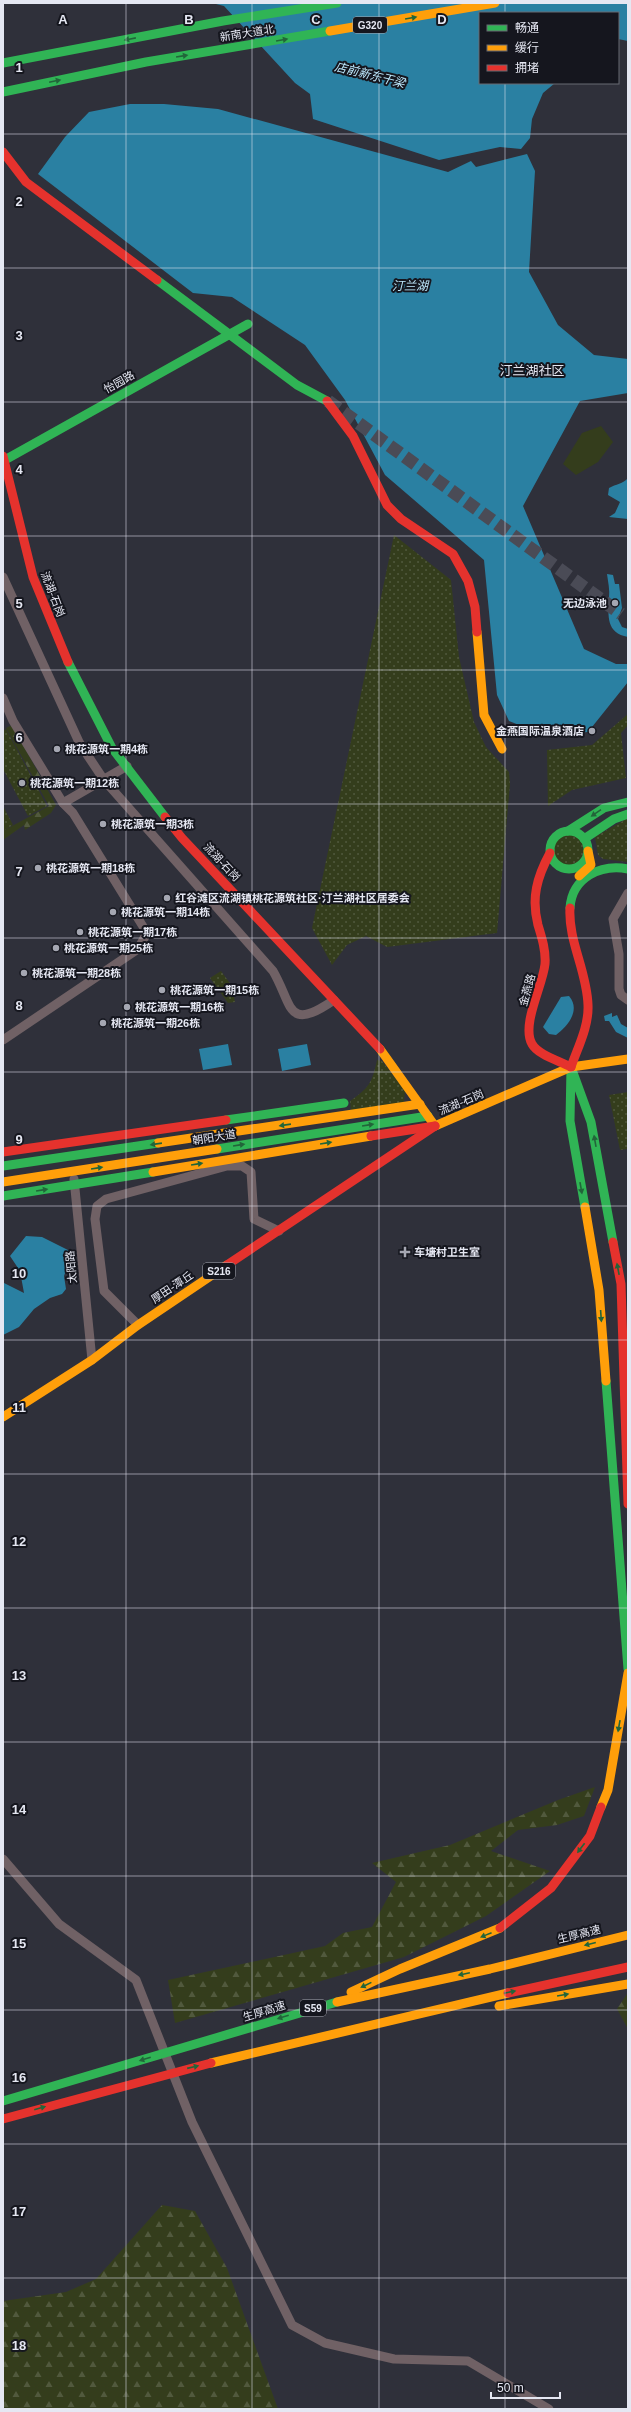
<svg xmlns="http://www.w3.org/2000/svg" width="631" height="2412" viewBox="0 0 631 2412" font-family="Helvetica,'Noto Sans SC',sans-serif">
<style>
.grass{fill:url(#grass-dots)}
.forest{fill:url(#forest-firs)}
.garden{fill:#343d1c}
.water{fill:#2a80a2}
.lines{fill:none;stroke-linecap:round;stroke-linejoin:round}
.secondary-tunnel{stroke:#4a4b56;stroke-width:13;stroke-dasharray:13 6;stroke-linecap:butt}
.street{stroke:#706165;stroke-width:9}
.fast{stroke:#30b455;stroke-width:9}
.slow{stroke:#ff9f0a;stroke-width:9}
.jam{stroke:#e5322d;stroke-width:9}
.oneway{fill:#22653a}
.grid{fill:none;stroke:#e5e7f2;stroke-width:1;stroke-opacity:0.55}
.poi-dot{fill:#a5a7b2;stroke:#15161e;stroke-width:1.5}
.labels{text-anchor:middle;dominant-baseline:central;stroke-width:4;stroke-linejoin:round;paint-order:stroke}
.shield{fill:#15161e;stroke:#a7a8b2;stroke-width:1}
.shield-label{font-size:10px;font-weight:bold;fill:#e5e7f2}
.street-label{font-size:11px;fill:#e5e7f2;stroke:#15161e}
.poi-label{font-size:11px;font-weight:bold;fill:#e5e7f2;stroke:#15161e;text-anchor:start}
.water-label{font-size:12px;font-style:italic;fill:#beeafe;stroke:#15161e}
.quarter-label{font-size:13px;fill:#e5e7f2;stroke:#15161e}
.grid-label{font-size:13px;text-anchor:middle;font-weight:bold;fill:#e5e7f2;stroke:#15161e;stroke-width:4;stroke-linejoin:round;paint-order:stroke}
</style>
<defs>
<pattern id="grass-dots" width="8" height="8" patternUnits="userSpaceOnUse"><rect width="8" height="8" fill="#343d1c"/><path d="M2 2h.1M6 6h.1" fill="none" stroke="#51593d" stroke-width="1.8" stroke-linecap="round"/></pattern>
<pattern id="forest-firs" width="22" height="20" patternUnits="userSpaceOnUse"><rect width="22" height="20" fill="#343d1c"/><path d="M5 1l3.5 6h-7zM16 11l3.5 6h-7z" fill="#51593d"/></pattern>
</defs>
<rect width="100%" height="100%" fill="#2f303a"/>
<!-- grass -->
<g class="grass">
<polygon points="394,535 451,580 459,657 474,722 486,747 509,772 510,784 497,933 387,947 366,936 347,945 332,965 312,928"/>
<polygon points="628,714 628,725 621,733 626,778 572,790 548,806 547,750 592,745"/>
<polygon points="6,729 47,806 28,816 3,769 3,731"/>
<polygon points="3,806 13,825 3,831"/>
<polygon points="628,818 628,862 603,859 598,855 595,837"/>
<circle cx="569" cy="849" r="16"/>
<polygon points="221,971 232,986 235,1002 228,1003 210,978"/>
<path d="M377,1060L382,1061L405,1091L404,1102L351,1111L350,1101C369,1088 372,1083 377,1060Z"/>
<polygon points="628,1092 628,1149 620,1150 609,1095"/>
</g>
<!-- forest -->
<g class="forest">
<polygon points="12,725 56,805 51,813 25,830 24,825 3,840 3,831 49,806 6,728"/>
<polygon points="595,1787 584,1816 557,1825 518,1830 491,1851 550,1871 486,1916 404,1957 175,2023 168,1980 325,1946 343,1933 372,1927 396,1882 372,1863 450,1845 558,1800"/>
<polygon points="627,1994 628,1995 628,2029 617,2009"/>
<polygon points="162,2205 195,2211 227,2268 278,2409 3,2409 3,2301 66,2292 96,2279"/>
</g>
<!-- garden -->
<polygon class="garden" points="601,426 613,442 598,462 576,475 563,464 582,433"/>
<!-- water -->
<g class="water">
<polygon points="212,3 628,3 628,41 618,39 618,13 480,13 480,83 555,83 543,93 532,119 530,138 521,149 500,147 439,160 313,119 310,94 295,83 224,6"/>
<polygon points="130,104 164,104 218,109 448,172 471,161 476,167 527,154 535,171 529,272 558,325 594,355 628,359 628,393 580,401 523,506 584,649 616,664 628,664 628,682 588,732 544,735 509,721 497,695 484,560 385,475 345,400 305,345 232,297 193,293 38,174 65,137 89,112"/>
<path d="M628,478V519L609,517L615,513L620,502L608,495L609,488C616,484 623,484 628,478Z"/>
<path d="M607,574L613,575L615,584H619L622,608L618,619L622,627L628,629V637C606,633 608,616 609,598C610,590 608,582 607,574Z"/>
<path d="M569,996C581,1010 568,1026 556,1035L549,1034L543,1027L561,997Z"/>
<polygon points="612,1013 612,1017 617,1015 621,1024 628,1028 628,1038 616,1032 609,1021 605,1021 604,1016"/>
<polygon points="228,1044 232,1065 203,1070 199,1049"/>
<polygon points="307,1044 311,1065 282,1071 278,1049"/>
<polygon points="26,1236 42,1237 72,1252 64,1276 66,1289 62,1294 50,1298 34,1309 19,1327 3,1335 3,1285 4,1283 24,1293 20,1271 10,1256"/>
</g>
<g class="lines">
<!-- secondary-tunnel -->
<polyline class="secondary-tunnel" points="328,401 621,614"/>
<!-- street -->
<g class="street">
<path d="M3,577L79,742L88,756L104,780L273,971C293,1005 286,1033 334,1000"/>
<polyline points="3,698 13,721 63,803 73,813 147,933 138,949 3,1040"/>
<polyline points="63,803 127,766"/>
<polyline points="628,893 613,919 619,954 619,989 621,995 628,1000"/>
<polyline points="74,1179 92,1360"/>
<polyline points="138,1325 104,1291 95,1219 97,1206 106,1199 227,1166 242,1166 251,1172 254,1219 279,1231"/>
<polyline points="3,1859 59,1924 136,1980 192,2122 292,2325 325,2343 394,2359 468,2361 549,2409"/>
</g>
<!-- fast -->
<g class="fast">
<polyline points="3,63 223,21 337,3"/>
<polyline points="3,92 146,62 330,31"/>
<polyline points="157,280 297,385 327,401"/>
<polyline points="3,461 248,324"/>
<polyline points="68,662 112,748 165,817"/>
<polyline points="568,831 604,808 628,802"/>
<circle cx="569" cy="850" r="19"/>
<polyline points="584,839 614,819 628,814"/>
<path d="M570,908C572,877 601,864 628,869"/>
<polyline points="226,1120 344,1103"/>
<polyline points="217,1149 428,1116"/>
<polyline points="3,1166 158,1143"/>
<polyline points="3,1196 153,1172"/>
<polyline points="585,1207 570,1121 571,1067 591,1122 613,1242"/>
<polyline points="606,1381 628,1669"/>
<polyline points="3,2101 337,2002"/>
</g>
<!-- slow -->
<g class="slow">
<polyline points="330,31 495,3"/>
<polyline points="477,632 484,715 502,749"/>
<polyline points="579,876 591,865 588,851"/>
<polyline points="380,1049 435,1126 571,1067 628,1059"/>
<polyline points="158,1143 420,1104"/>
<polyline points="153,1172 371,1136"/>
<polyline points="3,1182 217,1149"/>
<polyline points="585,1207 599,1290 606,1381"/>
<polyline points="3,1417 92,1360 138,1325 227,1265"/>
<polyline points="601,1807 608,1790 628,1673"/>
<polyline points="351,1992 400,1969 500,1928"/>
<polyline points="337,2002 490,1969 628,1935"/>
<polyline points="499,2006 628,1984"/>
<polyline points="211,2063 508,1993"/>
</g>
<!-- jam -->
<g class="jam">
<polyline points="3,152 26,182 157,280"/>
<polyline points="327,401 353,436 387,505 401,519 453,554 468,581 475,607 477,632"/>
<polyline points="3,456 33,577 68,662"/>
<polyline points="165,817 182,838 380,1049"/>
<path d="M550,853C537,877 531,898 538,925C542,938 546,951 545,964C543,985 521,1025 532,1044C538,1055 560,1061 571,1067"/>
<path d="M570,908C568,941 587,971 588,1005C589,1026 578,1047 571,1067"/>
<polyline points="371,1136 435,1126"/>
<polyline points="3,1152 226,1120"/>
<polyline points="613,1242 621,1284 628,1504"/>
<polyline points="227,1265 435,1126"/>
<polyline points="500,1928 551,1888 590,1836 601,1807"/>
<polyline points="508,1993 628,1967"/>
<polyline points="3,2119 211,2063"/>
</g>
</g>
<!-- one-way arrows -->
<defs><path id="oneway-solid" d="M-6-.8H1V-3.2L6.5 0L1 3.2V.8H-6Z"/></defs>
<g class="oneway">
<use href="#oneway-solid" transform="translate(411 18) rotate(-10)"/>
<use href="#oneway-solid" transform="translate(130 39) rotate(169)"/>
<use href="#oneway-solid" transform="translate(282 40) rotate(-10)"/>
<use href="#oneway-solid" transform="translate(182 56) rotate(-9)"/>
<use href="#oneway-solid" transform="translate(55 81) rotate(-12)"/>
<use href="#oneway-solid" transform="translate(596 813) rotate(146)"/>
<use href="#oneway-solid" transform="translate(285 1125) rotate(172)"/>
<use href="#oneway-solid" transform="translate(368 1125) rotate(-9)"/>
<use href="#oneway-solid" transform="translate(595 1141) rotate(-100)"/>
<use href="#oneway-solid" transform="translate(326 1143) rotate(-9)"/>
<use href="#oneway-solid" transform="translate(156 1144) rotate(172)"/>
<use href="#oneway-solid" transform="translate(239 1145) rotate(-9)"/>
<use href="#oneway-solid" transform="translate(197 1164) rotate(-9)"/>
<use href="#oneway-solid" transform="translate(97 1168) rotate(-9)"/>
<use href="#oneway-solid" transform="translate(581 1188) rotate(80)"/>
<use href="#oneway-solid" transform="translate(42 1190) rotate(-9)"/>
<use href="#oneway-solid" transform="translate(618 1269) rotate(-101)"/>
<use href="#oneway-solid" transform="translate(601 1316) rotate(86)"/>
<use href="#oneway-solid" transform="translate(619 1726) rotate(100)"/>
<use href="#oneway-solid" transform="translate(581 1848) rotate(127)"/>
<use href="#oneway-solid" transform="translate(486 1935) rotate(158)"/>
<use href="#oneway-solid" transform="translate(590 1944) rotate(166)"/>
<use href="#oneway-solid" transform="translate(464 1974) rotate(168)"/>
<use href="#oneway-solid" transform="translate(366 1985) rotate(154)"/>
<use href="#oneway-solid" transform="translate(510 1992) rotate(-12)"/>
<use href="#oneway-solid" transform="translate(563 1995) rotate(-10)"/>
<use href="#oneway-solid" transform="translate(283 2017) rotate(163)"/>
<use href="#oneway-solid" transform="translate(145 2059) rotate(163)"/>
<use href="#oneway-solid" transform="translate(193 2067) rotate(-13)"/>
<use href="#oneway-solid" transform="translate(40 2108) rotate(-16)"/>
</g>
<!-- grid -->
<path class="grid" d="M126,3V2409M252,3V2409M379,3V2409M505,3V13M505,83V2409M3,134H628M3,268H628M3,402H628M3,536H628M3,670H628M3,804H628M3,938H628M3,1072H628M3,1206H628M3,1340H628M3,1474H628M3,1608H628M3,1742H628M3,1876H628M3,2010H628M3,2144H628M3,2278H628"/>
<!-- markers -->
<g class="poi-dot">
<circle cx="615" cy="603" r="4"/>
<circle cx="592" cy="731" r="4"/>
<circle cx="57" cy="749" r="4"/>
<circle cx="22" cy="783" r="4"/>
<circle cx="103" cy="824" r="4"/>
<circle cx="38" cy="868" r="4"/>
<circle cx="167" cy="898" r="4"/>
<circle cx="113" cy="912" r="4"/>
<circle cx="80" cy="932" r="4"/>
<circle cx="56" cy="948" r="4"/>
<circle cx="24" cy="973" r="4"/>
<circle cx="162" cy="990" r="4"/>
<circle cx="127" cy="1007" r="4"/>
<circle cx="103" cy="1023" r="4"/>
<path d="M403 1246h4v4h4v4h-4v4h-4v-4h-4v-4h4z"/>
</g>
<g class="labels">
<!-- shield labels -->
<g class="shield">
<rect x="353" y="17" width="34" height="16" rx="3"/>
<rect x="203" y="1263" width="32" height="16" rx="3"/>
<rect x="300" y="2000" width="26" height="16" rx="3"/>
</g>
<g class="shield-label">
<text x="370" y="25">G320</text>
<text x="219" y="1271">S216</text>
<text x="313" y="2008">S59</text>
</g>
<!-- street labels -->
<g class="street-label">
<text transform="translate(247 33) rotate(-9)">新南大道北</text>
<text transform="translate(119 382) rotate(-29)">怡园路</text>
<text transform="translate(53 594) rotate(69)">流湖-石岗</text>
<text transform="translate(222 862) rotate(47)">流湖-石岗</text>
<text transform="translate(527 990) rotate(-74)">金燕路</text>
<text transform="translate(461 1102) rotate(-23)">流湖-石岗</text>
<text transform="translate(214 1137) rotate(-9)">朝阳大道</text>
<text transform="translate(71 1267) rotate(-95)">太阳路</text>
<text transform="translate(172 1287) rotate(-34)">厚田-潭丘</text>
<text transform="translate(579 1934) rotate(-14)">生厚高速</text>
<text transform="translate(264 2011) rotate(-17)">生厚高速</text>
</g>
<!-- poi labels -->
<g class="poi-label">
<text x="607" y="603" text-anchor="end">无边泳池</text>
<text x="584" y="731" text-anchor="end">金燕国际温泉酒店</text>
<text x="65" y="749">桃花源筑一期4栋</text>
<text x="30" y="783">桃花源筑一期12栋</text>
<text x="111" y="824">桃花源筑一期3栋</text>
<text x="46" y="868">桃花源筑一期18栋</text>
<text x="175" y="898">红谷滩区流湖镇桃花源筑社区·汀兰湖社区居委会</text>
<text x="121" y="912">桃花源筑一期14栋</text>
<text x="88" y="932">桃花源筑一期17栋</text>
<text x="64" y="948">桃花源筑一期25栋</text>
<text x="32" y="973">桃花源筑一期28栋</text>
<text x="170" y="990">桃花源筑一期15栋</text>
<text x="135" y="1007">桃花源筑一期16栋</text>
<text x="111" y="1023">桃花源筑一期26栋</text>
<text x="414" y="1252">车塘村卫生室</text>
</g>
<!-- water labels -->
<g class="water-label">
<text transform="translate(370 75) rotate(14)">店前新东干梁</text>
<text x="410" y="286">汀兰湖</text>
</g>
<!-- quarter labels -->
<g class="quarter-label">
<text x="532" y="370">汀兰湖社区</text>
</g>
</g>
<g class="grid-label">
<text x="63" y="24">A</text>
<text x="189" y="24">B</text>
<text x="316" y="24">C</text>
<text x="442" y="24">D</text>
<text x="19" y="72">1</text>
<text x="19" y="206">2</text>
<text x="19" y="340">3</text>
<text x="19" y="474">4</text>
<text x="19" y="608">5</text>
<text x="19" y="742">6</text>
<text x="19" y="876">7</text>
<text x="19" y="1010">8</text>
<text x="19" y="1144">9</text>
<text x="19" y="1278">10</text>
<text x="19" y="1412">11</text>
<text x="19" y="1546">12</text>
<text x="19" y="1680">13</text>
<text x="19" y="1814">14</text>
<text x="19" y="1948">15</text>
<text x="19" y="2082">16</text>
<text x="19" y="2216">17</text>
<text x="19" y="2350">18</text>
</g>
<!-- border -->
<rect width="631" height="2412" fill="none" stroke="#e5e7f2" stroke-width="8"/>
<!-- legend -->
<rect x="479" y="12" width="140" height="72" fill="#15161e" stroke="#686a73"/>
<rect x="487" y="25" width="20" height="6" fill="#30b455" stroke="#686a73"/>
<text x="515" y="32" font-size="12" fill="#e5e7f2">畅通</text>
<rect x="487" y="45" width="20" height="6" fill="#ff9f0a" stroke="#686a73"/>
<text x="515" y="52" font-size="12" fill="#e5e7f2">缓行</text>
<rect x="487" y="65" width="20" height="6" fill="#e5322d" stroke="#686a73"/>
<text x="515" y="72" font-size="12" fill="#e5e7f2">拥堵</text>
<!-- scale -->
<path d="M491 2392v6h69v-6" fill="none" stroke="#e5e7f2" stroke-width="2"/>
<text x="497" y="2392" font-size="12" fill="#e5e7f2" stroke="#15161e" stroke-width="3" paint-order="stroke">50 m</text>
</svg>
